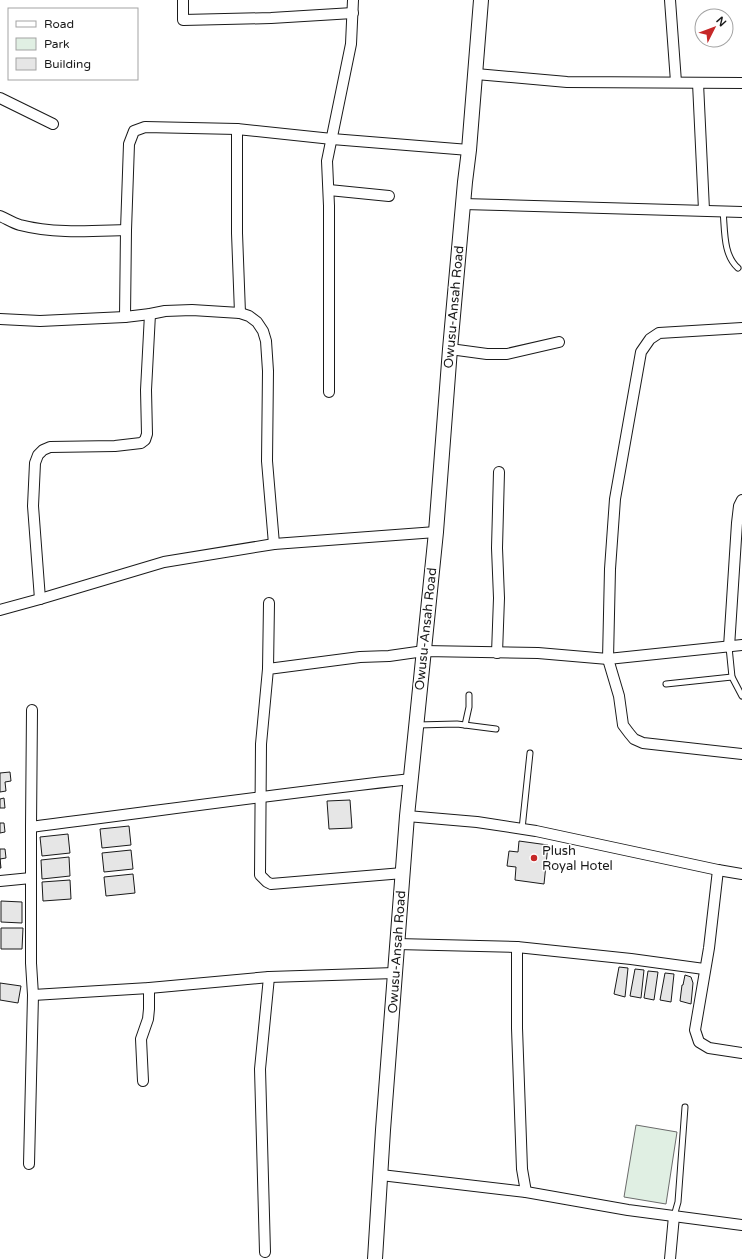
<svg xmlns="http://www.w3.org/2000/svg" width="742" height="1259" viewBox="0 0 742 1259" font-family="'Varela Round',sans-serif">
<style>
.green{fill:#e0efe3;stroke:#6a6a6a}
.building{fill:#e6e6e6;stroke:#1a1a1a}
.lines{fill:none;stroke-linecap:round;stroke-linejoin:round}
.lane-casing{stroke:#1a1a1a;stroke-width:7}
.street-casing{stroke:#1a1a1a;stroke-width:12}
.secondary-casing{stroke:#1a1a1a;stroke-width:16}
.lane{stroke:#fff;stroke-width:5}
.street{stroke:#fff;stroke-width:10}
.secondary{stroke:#fff;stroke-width:14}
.poi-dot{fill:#c62828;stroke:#fff;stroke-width:1.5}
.labels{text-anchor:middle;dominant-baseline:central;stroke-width:3;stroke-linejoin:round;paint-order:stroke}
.street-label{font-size:13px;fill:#1a1a1a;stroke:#fff}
.poi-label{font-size:13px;fill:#1a1a1a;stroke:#fff;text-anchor:start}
</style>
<rect width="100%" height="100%" fill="#fff"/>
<!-- green -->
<polygon class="green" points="636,1125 677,1132 666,1204 624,1197"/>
<!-- building -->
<g class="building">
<polygon points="10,772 11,781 5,782 6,791 0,792 0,773"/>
<polygon points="4,798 5,808 0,808 0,799"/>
<polygon points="350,800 352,828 329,829 327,801"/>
<polygon points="0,823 4,823 5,832 0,833"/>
<polygon points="129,826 131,845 102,848 100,829"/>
<polygon points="68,834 70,853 42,856 40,837"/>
<polygon points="519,841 548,845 544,884 515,880 516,867 507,866 509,851 518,852"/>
<polygon points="0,849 5,849 6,858 0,859 1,868 0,868"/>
<polygon points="131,850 133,869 104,872 102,853"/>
<polygon points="69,857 70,876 42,879 41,860"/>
<polygon points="133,874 135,893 106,896 104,877"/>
<polygon points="70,880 71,899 43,901 42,882"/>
<polygon points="1,901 22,902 22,923 1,922"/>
<polygon points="1,928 23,928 22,949 1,949"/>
<polygon points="619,967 628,968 625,997 614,994"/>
<polygon points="635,969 644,970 641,998 630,996"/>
<polygon points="648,971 658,972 654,1000 644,998"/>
<polygon points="665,973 674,974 671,1002 660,1000"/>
<polygon points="685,975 691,977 693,983 691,1004 680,1001 682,985 683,985"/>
<polygon points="0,983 21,986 18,1003 0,1000"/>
</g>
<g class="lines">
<!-- lane casing -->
<g class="lane-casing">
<g id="lane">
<path d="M723,211C725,230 723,255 738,268"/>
<polyline points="729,647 732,677 742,696"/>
<polyline points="666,684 732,677"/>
<polyline points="417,725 457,724 496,729"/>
<polyline points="465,725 469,707 469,695"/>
<polyline points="522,829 530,753"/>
<polyline points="674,1216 678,1202 685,1107"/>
</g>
</g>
<!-- street casing -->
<g class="street-casing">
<g id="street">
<polyline points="183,0 183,20 271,18 353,13"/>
<polyline points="670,0 676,82"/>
<polyline points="476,74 567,82 742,83"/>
<polyline points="698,83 704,210"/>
<polyline points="0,98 53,124"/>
<polyline points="237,129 237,233 240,313"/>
<polyline points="329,190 389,196"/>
<polyline points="463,204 742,212"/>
<path d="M0,216C7,219 13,223 20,225C55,234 91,231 126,230"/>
<polyline points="125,317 126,230 129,144 134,131 145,127 237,129 332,139 469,150"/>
<polyline points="0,319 40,321 125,317 150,314 165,311 192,310 240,313 249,316 257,322 263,331 266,341 268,371 267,461 274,544"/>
<polyline points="742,328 659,333 650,339 641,352 615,499 610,569 608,659 619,696 623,725 629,733 634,739 643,743 742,754"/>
<polyline points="450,349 487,354 507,354 559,342"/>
<polyline points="329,392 329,206 327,161 351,44 353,0"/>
<polyline points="40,599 33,506 35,463 38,455 43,450 50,447 115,446 141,443 145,440 147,434 146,390 150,314"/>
<polyline points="0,610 40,599 164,562 274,544 436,532"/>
<polyline points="729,647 737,523 739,506 742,500"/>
<polyline points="497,653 499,598 497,548 499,472"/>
<polyline points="268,669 269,603"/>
<polyline points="407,816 477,822 536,831 718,870 742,874"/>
<path d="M31,827C157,811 284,793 411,779"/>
<polyline points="718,870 709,948 695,1030 699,1042 709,1048 742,1053"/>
<polyline points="403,873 271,884 267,882 260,875 261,744 268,669 360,657 389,656 424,651 538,653 608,659 742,645"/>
<polyline points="0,881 31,878"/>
<polyline points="397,944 517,947 631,959 704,969"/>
<polyline points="517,947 517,1028 522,1169 526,1192"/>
<polyline points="33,995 149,988 269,977 395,973"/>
<polyline points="143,1081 141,1039 148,1019 149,1009 149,988"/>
<polyline points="29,1164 33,995 31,963 31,827 32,710"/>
<polyline points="381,1175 526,1192 628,1210 742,1225"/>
<polyline points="265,1252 260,1069 269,977"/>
<polyline points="670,1259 674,1216"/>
</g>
</g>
<!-- secondary casing -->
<g class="secondary-casing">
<polyline id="secondary" points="375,1259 383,1130 407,816 436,532 450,349 465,182 469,150 481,0"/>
</g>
<!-- lane -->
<use href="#lane" class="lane"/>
<!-- street -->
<use href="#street" class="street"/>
<!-- secondary -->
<use href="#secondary" class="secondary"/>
</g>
<!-- markers -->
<circle class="poi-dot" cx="534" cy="858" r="4"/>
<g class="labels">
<!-- street labels -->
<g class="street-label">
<text transform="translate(454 307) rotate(-85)">Owusu-Ansah Road</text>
<text transform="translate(426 629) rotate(-84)">Owusu-Ansah Road</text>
<text transform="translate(397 952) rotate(-86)">Owusu-Ansah Road</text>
</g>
<!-- poi labels -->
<g class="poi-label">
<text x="542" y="851">Plush<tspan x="542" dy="15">Royal Hotel</tspan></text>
</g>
</g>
<!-- legend -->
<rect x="8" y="8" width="130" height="72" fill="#ffffff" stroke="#a3a3a3"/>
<rect x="16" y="21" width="20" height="6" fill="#ffffff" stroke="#a3a3a3"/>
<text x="44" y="28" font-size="12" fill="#1a1a1a">Road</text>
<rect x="16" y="38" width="20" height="12" fill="#e0efe3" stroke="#a3a3a3"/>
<text x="44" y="48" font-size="12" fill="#1a1a1a">Park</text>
<rect x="16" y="58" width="20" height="12" fill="#e6e6e6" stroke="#a3a3a3"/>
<text x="44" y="68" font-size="12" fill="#1a1a1a">Building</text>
<!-- north arrow -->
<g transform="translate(714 28) rotate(48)"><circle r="19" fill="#ffffff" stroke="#a3a3a3"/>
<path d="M0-3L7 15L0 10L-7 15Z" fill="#c62828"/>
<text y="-6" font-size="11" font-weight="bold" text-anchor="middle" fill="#1a1a1a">N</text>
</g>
</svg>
